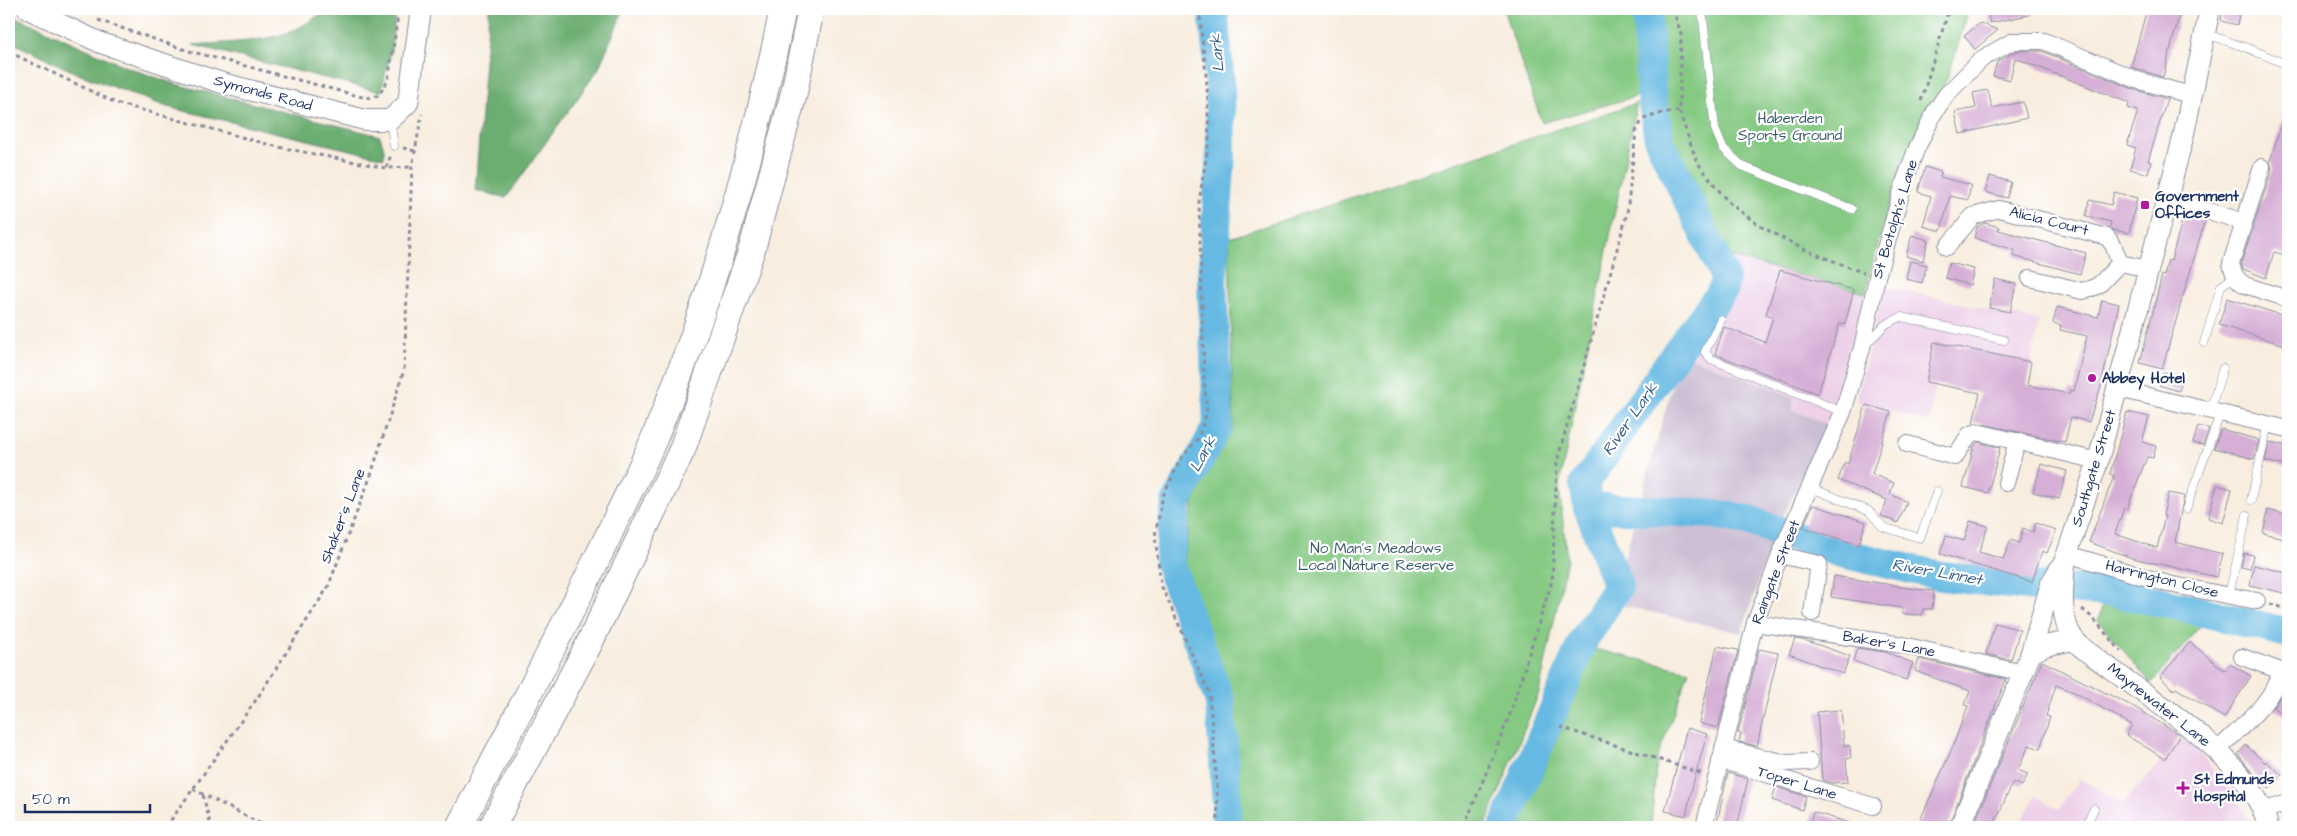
<svg xmlns="http://www.w3.org/2000/svg" width="2297" height="836" viewBox="0 0 2297 836" font-family="'Architects Daughter',sans-serif">
<style>
.built{fill:#edd1e9}
.industrial{fill:#ccbfd4}
.green{fill:#85c983;stroke:#507c70}
.forest{fill:#6cad71;stroke:#446e68}
.lines{fill:none;stroke-linecap:round;stroke-linejoin:round}
.river{stroke:#66b9e2;stroke-width:30}
.building{fill:#d5afd5}
.service-casing{stroke:#8a8e9e;stroke-width:9}
.minor-casing{stroke:#8a8e9e;stroke-width:18}
.tertiary-casing{stroke:#8a8e9e;stroke-width:22}
.trunk-casing{stroke:#8a8e9e;stroke-width:28}
.path{stroke:#8a8e9e;stroke-width:3;stroke-dasharray:4 4;stroke-linecap:butt}
.service{stroke:#fff;stroke-width:8}
.minor{stroke:#fff;stroke-width:16}
.tertiary{stroke:#fff;stroke-width:20}
.trunk{stroke:#fff;stroke-width:26}
.poi-dot{fill:#b5179e;stroke:#fff;stroke-width:2}
.labels{text-anchor:middle;dominant-baseline:central;stroke-width:4.5;stroke-linejoin:round;paint-order:stroke}
.street-label{font-size:15px;fill:#1b2f5e;stroke:#fff}
.park-label{font-size:15px;fill:#3b5d69;stroke:#fff}
.poi-label{font-size:15px;font-weight:bold;fill:#1b2f5e;stroke:#fff;text-anchor:start}
.water-label{font-size:16px;font-style:italic;fill:#355f8c;stroke:#fff}
</style>
<rect width="100%" height="100%" fill="#fff"/>
<filter id="ink" filterUnits="userSpaceOnUse"><feTurbulence type="fractalNoise" baseFrequency=".02" numOctaves="2"/><feDisplacementMap in="SourceGraphic" scale="10" xChannelSelector="R" yChannelSelector="G"/><feConvolveMatrix kernelMatrix="1 2 1 2 8 2 1 2 1" color-interpolation-filters="sRGB"/></filter>
<filter id="wash" filterUnits="userSpaceOnUse"><feTurbulence type="fractalNoise" baseFrequency=".0096" numOctaves="4" result="noise"/><feDisplacementMap in="SourceGraphic" scale="20" xChannelSelector="R" yChannelSelector="G"/><feGaussianBlur stdDeviation="1.12" result="paint"/><feColorMatrix in="noise" values="0 0 0 0 0 0 0 0 0 0 0 0 0 0 0 0 0 1.4 0 .05"/><feComposite in="paint" operator="in"/></filter>
<g filter="url(#wash)">
<rect width="100%" height="100%" fill="#f8edde"/>
<!-- built -->
<g class="built">
<polygon points="1717,253 1866,293 1827,424 1791,410 1794,397 1681,354 1730,287 1729,277"/>
<polygon points="1884,286 2039,321 2023,402 1936,384 1929,422 1856,401"/>
<polygon points="2182,737 2194,746 2234,796 2254,827 2018,827 2036,796 2059,809 2080,779 2123,804"/>
</g>
<!-- industrial -->
<polygon class="industrial" points="1681,354 1794,397 1792,410 1827,424 1775,534 1741,633 1612,603"/>
<!-- green -->
<g class="green">
<polygon points="1503,9 1642,9 1645,94 1542,123"/>
<polygon points="1654,9 1969,9 1948,77 1904,158 1885,218 1865,293 1717,253 1664,135"/>
<polygon points="1637,103 1559,486 1567,559 1539,693 1485,827 1236,827 1228,700 1182,573 1193,502 1233,427 1229,238"/>
<polygon points="2106,596 2163,605 2207,618 2151,684 2098,620"/>
<polygon points="1581,646 1689,671 1657,759 1651,827 1517,827"/>
</g>
<!-- forest -->
<g class="forest">
<path d="M328,9H396L391,52L381,92L193,45C225,42 269,43 298,28C308,23 318,15 328,9Z"/>
<polygon points="489,9 624,9 598,70 506,198 475,190"/>
<polygon points="9,14 129,68 175,84 380,136 384,149 384,158 167,107 78,74 9,41"/>
</g>
<g class="lines">
<!-- river -->
<g class="river">
<polyline points="1213,9 1220,83 1221,153 1212,283 1218,425 1176,503 1169,562 1220,701 1227,805 1225,827"/>
<polyline points="1588,507 1715,514 1747,520 1841,553 1941,576 2028,586 2111,592 2167,603 2288,633"/>
<polyline points="1504,827 1583,641 1618,586 1588,507 1584,484 1676,353 1723,290 1725,277 1659,140 1651,90 1647,9"/>
</g>
</g>
<g id="blocks">
<!-- building -->
<g class="building">
<polygon points="1987,9 2029,9 2029,15 1990,23"/>
<polygon points="2147,9 2181,9 2163,77 2131,67"/>
<polygon points="2223,9 2240,9 2237,25 2221,21"/>
<polygon points="1980,23 1998,30 1975,49 1964,36"/>
<polygon points="2016,51 2042,51 2133,89 2167,99 2148,161 2151,162 2148,174 2130,169 2136,148 2127,145 2138,111 2128,108 2129,103 2015,58 2010,80 1993,76 1997,62"/>
<polygon points="1988,90 1992,108 2023,102 2027,118 1960,134 1955,112 1976,108 1973,93"/>
<polygon points="2285,111 2288,112 2288,205 2283,222 2288,224 2288,256 2274,252 2266,278 2243,269 2241,263 2272,170 2270,161"/>
<polygon points="1925,167 1941,172 1940,177 1971,185 1968,200 1950,196 1941,231 1923,226 1931,196 1918,192"/>
<polygon points="1990,176 2011,182 2007,198 1985,192"/>
<polygon points="2114,192 2137,198 2129,233 2113,230 2110,227 2111,222 2086,216 2090,200 2111,205"/>
<polygon points="2184,214 2205,220 2162,369 2140,363 2162,275 2164,276 2168,260 2171,261"/>
<polygon points="1985,223 1999,227 1998,230 2086,253 2080,274 2013,256 2015,250 1974,238 1977,227"/>
<polygon points="1912,235 1928,240 1923,261 1906,256"/>
<polygon points="1910,261 1927,265 1922,283 1906,279"/>
<polygon points="1949,263 1974,269 1970,285 1945,278"/>
<polygon points="1780,270 1854,290 1845,324 1840,323 1818,394 1715,354 1724,327 1765,342 1773,317 1766,314"/>
<polygon points="1995,279 2016,284 2010,312 1989,308"/>
<polygon points="2227,298 2288,317 2288,346 2219,325"/>
<polygon points="2102,300 2119,304 2101,386 2089,422 2071,417 2065,442 1973,422 1980,393 1926,382 1934,342 2031,362 2027,385 2069,394 2070,390 2074,391 2087,336 2060,330 2061,325 2053,323 2057,307 2098,317"/>
<polygon points="2163,372 2183,377 2179,391 2159,385"/>
<polygon points="1866,405 1891,412 1872,474 1894,483 1890,494 1907,502 1898,523 1881,516 1887,500 1838,480 1845,462 1848,464"/>
<polygon points="2127,412 2149,417 2142,442 2156,446 2153,458 2147,457 2127,509 2124,508 2115,534 2157,548 2165,516 2163,516 2168,493 2184,496 2175,542 2223,554 2217,577 2132,558 2089,542 2114,476 2110,474"/>
<polygon points="2198,426 2209,429 2203,445 2193,443"/>
<polygon points="2221,429 2259,440 2254,459 2214,448"/>
<polygon points="1978,442 2000,448 1988,493 1963,487 1974,446"/>
<polygon points="2270,442 2288,446 2288,467 2265,461"/>
<polygon points="2041,464 2067,471 2059,499 2033,492"/>
<polygon points="2217,485 2232,489 2223,523 2208,518"/>
<polygon points="1813,505 1866,522 1859,545 1803,527"/>
<polygon points="2268,510 2288,514 2288,539 2263,533"/>
<polygon points="1970,521 1988,526 1979,552 2003,559 2011,540 2019,543 2023,528 2033,532 2036,523 2056,531 2047,553 2042,551 2032,582 1940,554 1946,536 1964,541"/>
<polygon points="2244,553 2253,555 2250,569 2241,567"/>
<polygon points="2254,565 2288,573 2288,594 2250,585"/>
<polygon points="1834,576 1899,586 1899,587 1934,591 1932,609 1923,609 1922,615 1902,614 1902,608 1831,597"/>
<polygon points="1995,623 2020,630 2011,660 1986,654"/>
<polygon points="1795,639 1807,641 1850,656 1843,674 1789,654"/>
<polygon points="2190,642 2225,671 2230,664 2251,676 2224,718 2176,688 2174,690 2160,677"/>
<polygon points="1717,646 1738,650 1718,728 1699,723"/>
<polygon points="1857,648 1885,652 1913,663 1906,680 1853,661"/>
<polygon points="1759,649 1778,653 1757,746 1739,742 1741,733 1738,733"/>
<polygon points="1919,659 2006,679 1948,827 1917,827 1951,751 1968,706 1965,705 1970,691 1915,671"/>
<polygon points="2042,661 2136,708 2180,735 2165,759 2126,735 2132,725 2074,692 2056,685 2046,716 2050,717 2040,749 2029,745 2018,770 2028,774 2022,786 2013,782 1993,827 1973,827"/>
<polygon points="2288,685 2288,718 2273,707"/>
<polygon points="1841,710 1844,746 1850,746 1851,758 1846,759 1848,782 1832,783 1822,780 1817,712"/>
<polygon points="1687,728 1707,734 1693,784 1686,816 1665,811"/>
<polygon points="2246,745 2265,763 2266,761 2282,775 2269,789 2258,779 2238,754"/>
<polygon points="1728,773 1748,779 1737,827 1716,827"/>
<polygon points="1776,787 1806,796 1802,810 1772,800"/>
<polygon points="1813,812 1853,824 1853,827 1809,827"/>
</g>
</g>
</g>
<g filter="url(#ink)">
<use href="#blocks" fill-opacity="0" stroke="#8a8e9e" stroke-width="1"/>
<g class="lines">
<!-- service casing -->
<g class="service-casing">
<g id="service">
<polyline points="1702,9 1715,129 1723,148 1742,166 1852,209"/>
<polyline points="2207,34 2250,49 2288,65"/>
<polyline points="390,120 394,146"/>
<polyline points="1721,320 1705,352 1711,359 1843,412"/>
<polyline points="2204,343 2221,286 2235,276"/>
<polyline points="1865,345 1886,324 1901,317 2004,340"/>
<polyline points="2210,411 2223,368"/>
<polyline points="1811,488 1869,511 1883,527 1920,538 1937,491"/>
<polyline points="2251,500 2268,424"/>
<polyline points="2186,509 2220,414"/>
<polyline points="2229,595 2247,515"/>
<polyline points="2085,827 2094,809"/>
</g>
</g>
<!-- minor casing -->
<g class="minor-casing">
<g id="minor">
<path d="M2262,167L2231,263C2233,273 2236,280 2245,285L2288,299"/>
<polyline points="2167,198 2244,222"/>
<polyline points="1947,247 1973,216 1999,209 2107,237 2113,245 2120,263"/>
<polyline points="2030,278 2082,291 2090,289 2099,285 2120,263 2148,269"/>
<polyline points="2118,389 2288,429"/>
<polyline points="1907,444 1955,457 1969,435 1977,432 2098,461"/>
<polyline points="2006,483 2017,441"/>
<polyline points="2067,554 2168,584 2257,601"/>
<polyline points="1780,555 1819,564 1812,613"/>
<polyline points="1755,623 1903,645 2023,673"/>
<polyline points="1723,748 1786,763 1810,762"/>
<path d="M2217,751C2239,728 2273,703 2281,671L2242,657"/>
<polyline points="1720,760 1873,806"/>
<polyline points="2265,810 2288,803"/>
<polyline points="1704,827 1755,623 1782,550 1843,412 1862,348 1877,277 1905,180 1916,150 1934,113 1946,95 1983,58 2013,41 2044,41 2137,80 2190,95"/>
</g>
</g>
<!-- tertiary casing -->
<g class="tertiary-casing">
<g id="tertiary">
<polyline points="28,9 101,43 222,83 365,120 390,120 408,103 421,9"/>
<path d="M2065,564C2063,587 2059,618 2073,638C2079,648 2101,661 2111,669C2162,707 2254,763 2268,827"/>
<polyline points="2031,653 2045,646 2073,640"/>
<polyline points="1960,827 2031,653 2051,583 2065,560 2098,461 2183,138 2210,9"/>
</g>
</g>
<!-- trunk casing -->
<g class="trunk-casing">
<g id="trunk">
<path d="M459,827C510,730 561,634 609,534C624,501 642,468 656,434C713,296 753,154 783,9"/>
<polyline points="492,827 589,644 682,450 752,249 794,93 811,9"/>
</g>
</g>
<!-- path -->
<g class="path">
<polyline points="1199,9 1207,84 1209,140 1199,202 1204,377 1207,413 1197,440 1180,460 1163,496 1155,536 1161,585 1209,692 1217,785 1218,827"/>
<polyline points="1673,9 1681,34 1679,111 1697,162 1728,202 1760,226 1803,249 1864,273"/>
<polyline points="98,20 189,51 366,98 378,96 388,81 399,9"/>
<polyline points="9,52 116,103 278,147 386,168 412,167"/>
<polyline points="1921,101 1949,9"/>
<polyline points="403,148 415,151"/>
<polyline points="386,168 391,155"/>
<polyline points="2270,604 2288,609"/>
<polyline points="2082,609 2093,618 2121,652"/>
<polyline points="1560,727 1703,774"/>
<polyline points="193,789 267,827"/>
<polyline points="203,795 211,827"/>
<polyline points="166,827 258,697 328,587 371,475 404,370 412,167 422,114"/>
<polyline points="1464,827 1509,717 1552,581 1557,461 1627,214 1636,131 1643,119 1662,113 1679,111"/>
</g>
<!-- service -->
<use href="#service" class="service"/>
<!-- minor -->
<use href="#minor" class="minor"/>
<!-- tertiary -->
<use href="#tertiary" class="tertiary"/>
<!-- trunk -->
<use href="#trunk" class="trunk"/>
</g>
</g>
<!-- markers -->
<g class="poi-dot">
<rect x="2140" y="200" width="10" height="10" rx="2.5"/>
<circle cx="2092" cy="378" r="5"/>
<path d="M2180.5 780.5h5v5h5v5h-5v5h-5v-5h-5v-5h5z"/>
</g>
<g class="labels">
<!-- street labels -->
<g class="street-label">
<text transform="translate(263 93) rotate(15)">Symonds Road</text>
<text transform="translate(1895 219) rotate(-73)">St Botolph's Lane</text>
<text transform="translate(2049 221) rotate(14)">Alicia Court</text>
<text transform="translate(2094 468) rotate(-73)">Southgate Street</text>
<text transform="translate(343 516) rotate(-69)">Shaker's Lane</text>
<text transform="translate(1776 572) rotate(-69)">Raingate Street</text>
<text transform="translate(2162 579) rotate(14)">Harrington Close</text>
<text transform="translate(1889 644) rotate(10)">Baker's Lane</text>
<text transform="translate(2159 705) rotate(38)">Maynewater Lane</text>
<text transform="translate(1797 783) rotate(17)">Toper Lane</text>
</g>
<!-- park labels -->
<g class="park-label">
<text x="1790" y="118">Haberden<tspan x="1790" dy="17">Sports Ground</tspan></text>
<text x="1376" y="548">No Man's Meadows<tspan x="1376" dy="17">Local Nature Reserve</tspan></text>
</g>
<!-- poi labels -->
<g class="poi-label">
<text x="2155" y="196">Government<tspan x="2155" dy="17">Offices</tspan></text>
<text x="2102" y="378">Abbey Hotel</text>
<text x="2194" y="779">St Edmunds<tspan x="2194" dy="17">Hospital</tspan></text>
</g>
<!-- water labels -->
<g class="water-label">
<text transform="translate(1217 53) rotate(-95)">Lark</text>
<text transform="translate(1630 419) rotate(-55)">River Lark</text>
<text transform="translate(1203 454) rotate(-61)">Lark</text>
<text transform="translate(1937 572) rotate(10)">River Linnet</text>
</g>
</g>
<!-- margin -->
<rect width="2297" height="836" fill="none" stroke="#fff" stroke-width="30"/>
<!-- scale -->
<path d="M25 804v8h125v-8" fill="none" stroke="#1b2f5e" stroke-width="2.5"/>
<text x="32" y="804" font-size="15" fill="#1b2f5e" stroke="#ffffff" stroke-width="4" paint-order="stroke">50 m</text>
</svg>
